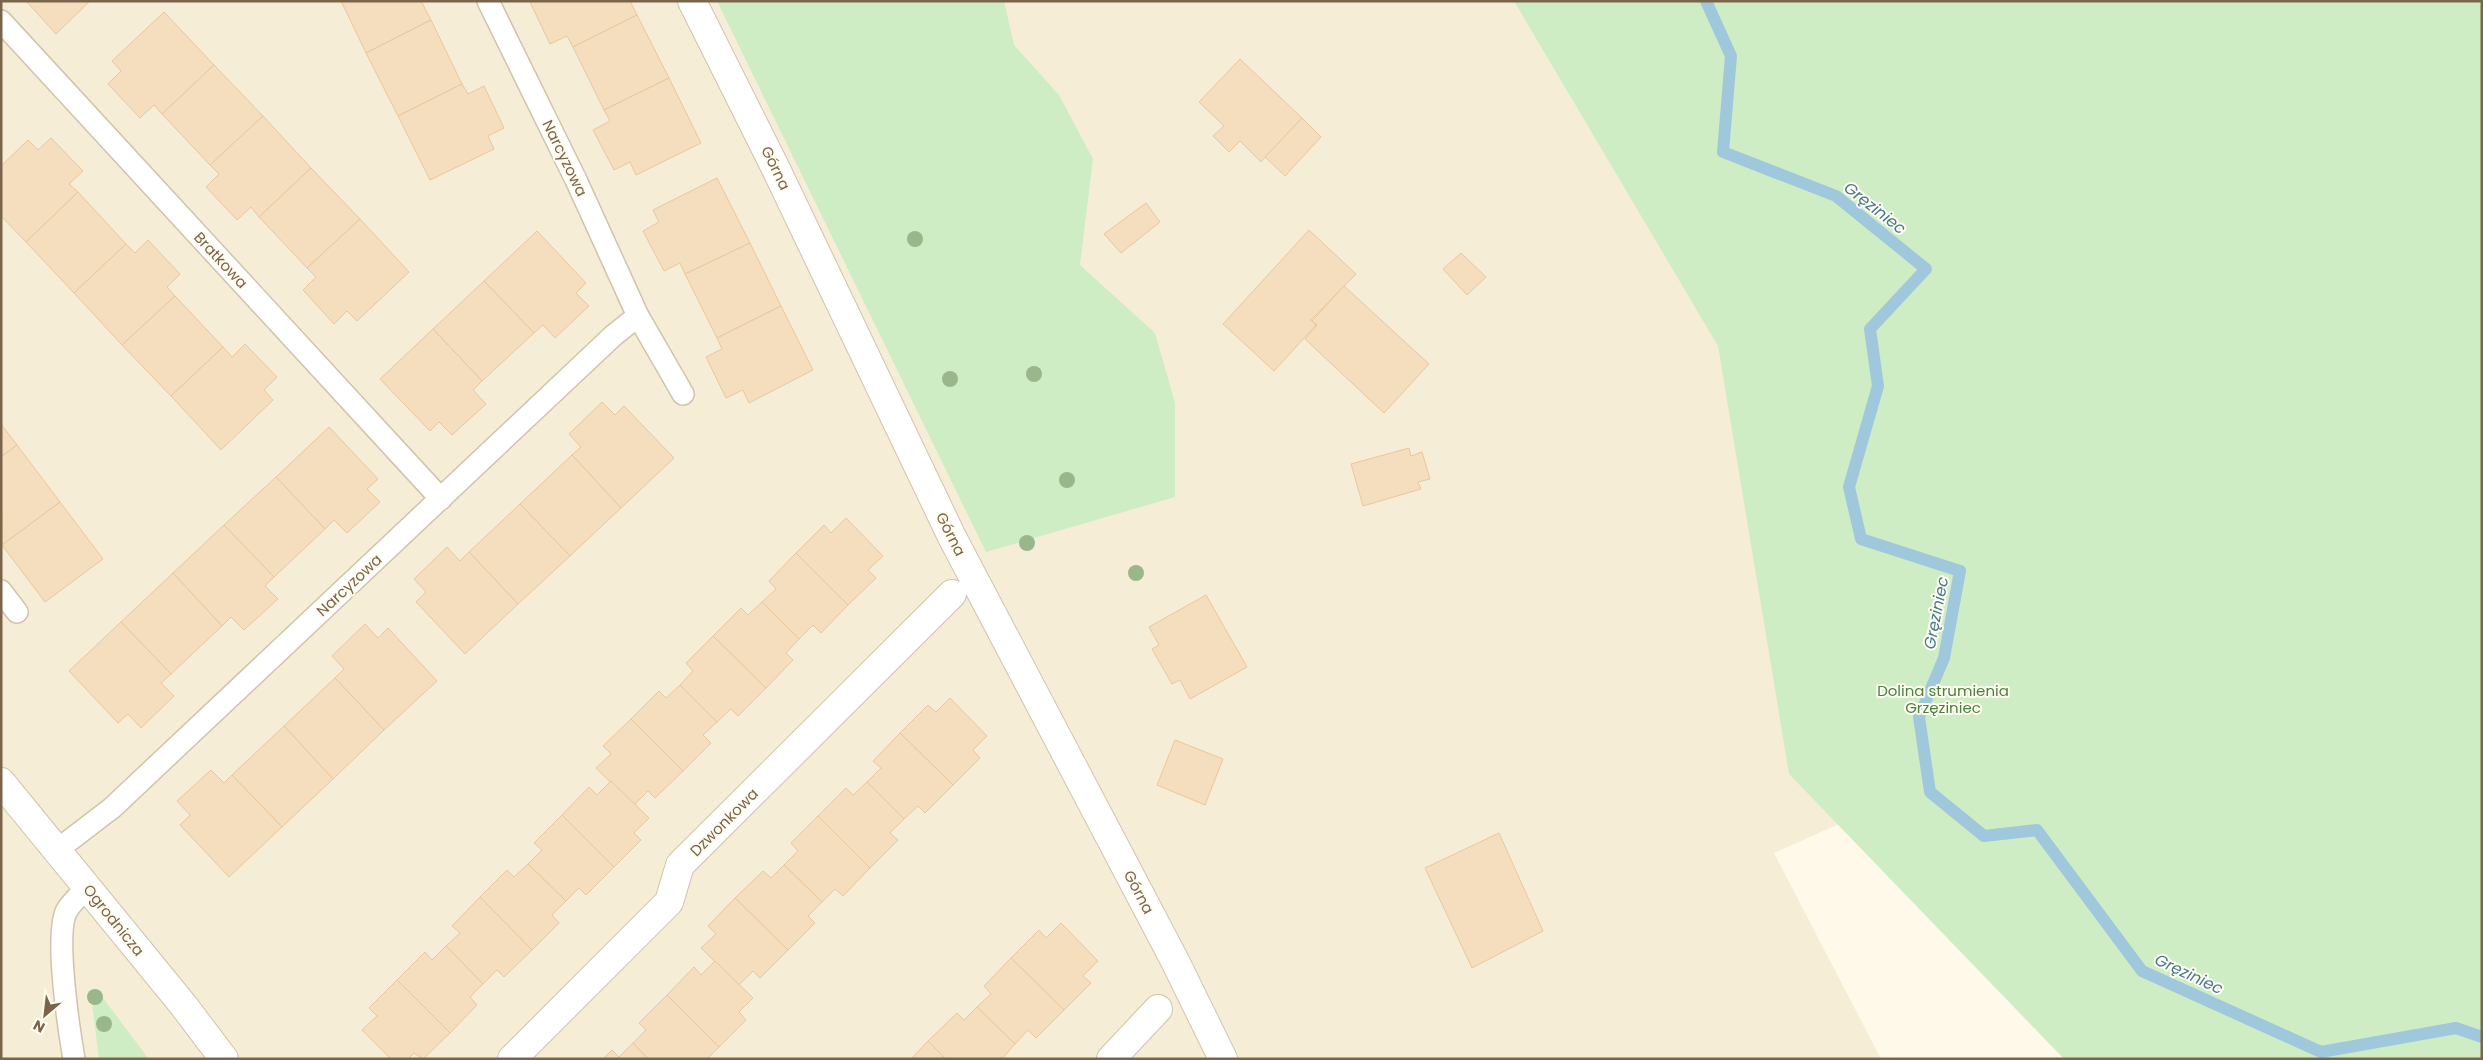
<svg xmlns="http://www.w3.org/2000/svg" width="2483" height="1060" viewBox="0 0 2483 1060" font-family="Poppins,sans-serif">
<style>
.residential{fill:#f6edd6}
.green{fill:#ceedc5}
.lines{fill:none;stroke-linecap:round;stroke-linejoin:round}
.stream{stroke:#a0c8dc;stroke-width:12}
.building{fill:#f5debe;stroke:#e9c79d}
.service-casing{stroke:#d1c3ac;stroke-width:24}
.minor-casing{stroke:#d1c3ac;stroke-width:30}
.service{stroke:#fff;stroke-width:21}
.minor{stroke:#fff;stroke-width:28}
.tree{fill:#9ab78c}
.labels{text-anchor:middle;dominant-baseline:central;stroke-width:4;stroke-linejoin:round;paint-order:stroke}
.street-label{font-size:15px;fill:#7a644a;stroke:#fffcef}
.park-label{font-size:15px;fill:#488141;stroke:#fffcef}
.water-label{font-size:16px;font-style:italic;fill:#447996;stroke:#fffcef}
</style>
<rect width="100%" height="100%" fill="#fef9e8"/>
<!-- residential -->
<polygon class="residential" points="1,1 1576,1 1671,176 1897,798 1774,853 1881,1059 1,1059"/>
<!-- green -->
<g class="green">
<polygon points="717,1 1004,1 1014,45 1059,95 1093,159 1080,265 1155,333 1175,403 1175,497 986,552"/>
<polygon points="1514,1 2482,1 2482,1059 2064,1059 1789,774 1718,346"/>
<polygon points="100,994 148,1058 148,1059 99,1059 91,995"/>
</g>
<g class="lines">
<!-- stream -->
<polyline class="stream" points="1706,1 1731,56 1723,152 1836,196 1926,269 1870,329 1878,386 1849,487 1861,539 1960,571 1944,658 1919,717 1930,792 1984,836 2037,830 2142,971 2321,1052 2456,1028 2482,1037"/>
</g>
<!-- building -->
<g class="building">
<polygon points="26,1 90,1 56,34"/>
<polygon points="341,1 421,1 431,20 366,53"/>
<polygon points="533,1 630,1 637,15 573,47 567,36 550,44 530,2"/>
<polygon points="164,12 214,65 162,114 154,105 140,118 108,84 121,71 112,61"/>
<polygon points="637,15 669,78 604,110 573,47"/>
<polygon points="431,20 462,84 398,116 366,53"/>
<polygon points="1240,59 1302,118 1261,162 1240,141 1229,152 1213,136 1224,126 1199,102"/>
<polygon points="214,65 263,116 210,165 162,114"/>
<polygon points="669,78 701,143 636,175 630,162 614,170 593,130 610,121 604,110"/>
<polygon points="462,84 468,94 484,86 504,128 488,136 494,149 430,180 398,116"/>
<polygon points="263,116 311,168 259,217 251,207 237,220 206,187 219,174 210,165"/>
<polygon points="1302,118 1321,137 1285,176 1265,157"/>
<polygon points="51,138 83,171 69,184 78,192 26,242 1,216 1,166 28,140 38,150"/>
<polygon points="311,168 360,219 307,268 259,217"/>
<polygon points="717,178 750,243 685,274 680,263 664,271 643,231 659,222 653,210"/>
<polygon points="78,192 126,244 74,293 26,242"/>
<polygon points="1146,203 1160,222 1121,253 1104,234"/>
<polygon points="360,219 409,272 357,321 347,311 334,324 303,290 316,277 307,268"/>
<polygon points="1309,230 1356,274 1311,320 1316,325 1274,371 1223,324"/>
<polygon points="537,231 586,283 576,293 589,306 555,338 543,325 534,333 484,281"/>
<polygon points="148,240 180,274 167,287 175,296 122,345 74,293 126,244 135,253"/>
<polygon points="750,243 781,306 717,338 685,274"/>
<polygon points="1461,253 1486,277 1467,295 1443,269"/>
<polygon points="484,281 534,333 482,381 433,329"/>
<polygon points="1344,286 1429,364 1384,413 1305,339 1317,325 1312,321"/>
<polygon points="175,296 223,347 171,396 122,345"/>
<polygon points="781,306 813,370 749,403 743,390 726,398 706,357 722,349 717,338"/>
<polygon points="433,329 482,381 473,390 486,404 452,435 439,422 430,431 380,379"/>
<polygon points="245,344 277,377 264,390 273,400 221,450 171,396 223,347 232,357"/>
<polygon points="602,402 615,415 624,406 674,458 621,508 572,455 581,447 569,434"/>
<polygon points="1,424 17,445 1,457"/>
<polygon points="329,427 378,479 367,489 380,502 347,533 334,520 325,529 276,477"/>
<polygon points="17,445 60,502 2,545 1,457"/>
<polygon points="1409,448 1411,456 1422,452 1430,479 1418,482 1421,489 1363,506 1351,464"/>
<polygon points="572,455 621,508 570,556 520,504"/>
<polygon points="276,477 325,529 274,577 224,525"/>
<polygon points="60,502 103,559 45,602 2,545"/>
<polygon points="520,504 570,556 518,604 469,552"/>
<polygon points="846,518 883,556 868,570 876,578 848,605 796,553 824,525 831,533"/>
<polygon points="224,525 274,577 265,586 278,599 244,630 231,617 222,626 173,573"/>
<polygon points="447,547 460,561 469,552 518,604 465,654 416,602 426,592 414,579"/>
<polygon points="796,553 848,605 821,633 813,625 799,639 762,602 776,589 769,581"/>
<polygon points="173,573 222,626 171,674 121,622"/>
<polygon points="1206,595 1247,667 1190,699 1180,680 1172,684 1152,649 1159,645 1149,627"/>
<polygon points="762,602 799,639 786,653 793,660 766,688 713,636 741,608 748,615"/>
<polygon points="121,622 171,674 161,683 174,696 141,728 128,714 118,723 69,671"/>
<polygon points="365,624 378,638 388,628 437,681 384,730 335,678 344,669 332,656"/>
<polygon points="713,636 766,688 738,716 731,709 717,722 680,685 693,671 686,663"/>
<polygon points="335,678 384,730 333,779 284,726"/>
<polygon points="680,685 717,722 703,735 711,743 683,771 631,719 659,691 666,698"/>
<polygon points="950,698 987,736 973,750 980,758 953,785 900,733 928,705 936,712"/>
<polygon points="631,719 683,771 655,798 648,791 634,805 596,768 611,754 603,746"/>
<polygon points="284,726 333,779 282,827 232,775"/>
<polygon points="900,733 953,785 925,813 918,806 904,819 867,782 881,768 873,761"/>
<polygon points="1175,740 1223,759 1205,805 1157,785"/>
<polygon points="211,770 224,783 232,775 282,827 229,877 180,825 190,815 177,801"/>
<polygon points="611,781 649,818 634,833 641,840 614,867 562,815 589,787 597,795"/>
<polygon points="867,782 904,819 890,833 898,840 870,868 818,816 846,788 853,795"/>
<polygon points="562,815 614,867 586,895 579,888 566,901 528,864 542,850 534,843"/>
<polygon points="818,816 870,868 843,896 835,889 822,902 784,865 798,851 791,843"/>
<polygon points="1499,833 1543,931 1472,968 1425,868"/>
<polygon points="528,864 566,901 552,915 559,923 532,950 480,897 507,870 514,877"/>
<polygon points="784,865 822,902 808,916 815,923 788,950 735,898 763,871 771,878"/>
<polygon points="480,897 532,950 504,977 497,970 483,984 446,946 460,933 452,926"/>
<polygon points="735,898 788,950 760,978 753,971 739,985 701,948 716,934 708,926"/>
<polygon points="1061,923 1098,961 1083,976 1091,983 1064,1010 1011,958 1039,930 1046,938"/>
<polygon points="446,946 483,984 470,997 477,1005 450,1033 397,980 425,952 432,960"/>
<polygon points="1011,958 1064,1010 1036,1038 1028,1030 1015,1044 977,1007 991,994 984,986"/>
<polygon points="715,961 753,998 739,1012 746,1020 719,1047 667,995 694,967 701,975"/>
<polygon points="397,980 450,1033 423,1059 414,1053 408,1059 391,1059 362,1030 377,1016 369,1008"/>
<polygon points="667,995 719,1047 707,1059 648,1059 633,1043 646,1030 639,1023"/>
<polygon points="977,1007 1015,1044 1002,1059 946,1059 928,1041 957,1013 964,1020"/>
<polygon points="928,1041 946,1059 911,1059"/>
<polygon points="633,1043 648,1059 603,1059 612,1050 619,1057"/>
</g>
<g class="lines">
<!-- service casing -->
<g class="service-casing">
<g id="service">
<polyline points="488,1 576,180 638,316 683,394"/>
<polyline points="1,21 441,499"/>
<polyline points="1,591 17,612"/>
<polyline points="57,850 112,808 614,335 638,316"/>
<path d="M74,1059C69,1030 54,933 67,910C72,902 81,894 87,887"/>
</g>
</g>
<!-- minor casing -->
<g class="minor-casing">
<g id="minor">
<polyline points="692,1 776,169 952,537 1175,961 1223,1059"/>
<polyline points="1,782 184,1006 224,1059"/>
<polyline points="512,1059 669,902 680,865 952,594"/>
<polyline points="1111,1059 1158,1009"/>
</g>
</g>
<!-- service -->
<use href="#service" class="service"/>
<!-- minor -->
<use href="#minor" class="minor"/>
</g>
<!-- trees -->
<g class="tree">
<circle cx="915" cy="239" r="8"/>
<circle cx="1034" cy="374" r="8"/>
<circle cx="950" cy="379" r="8"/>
<circle cx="1067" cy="480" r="8"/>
<circle cx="1027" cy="543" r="8"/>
<circle cx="1136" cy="573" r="8"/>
<circle cx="95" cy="997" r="8"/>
<circle cx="104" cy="1024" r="8"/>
</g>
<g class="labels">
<!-- street labels -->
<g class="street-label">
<text transform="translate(565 158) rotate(64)">Narcyzowa</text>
<text transform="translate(776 168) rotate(64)">Górna</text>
<text transform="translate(221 260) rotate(47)">Bratkowa</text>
<text transform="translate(951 534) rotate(63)">Górna</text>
<text transform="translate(349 585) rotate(-43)">Narcyzowa</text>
<text transform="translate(724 822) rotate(-45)">Dzwonkowa</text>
<text transform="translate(1139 892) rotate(62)">Górna</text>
<text transform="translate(114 920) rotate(51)">Ogrodnicza</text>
</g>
<!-- park labels -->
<g class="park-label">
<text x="1943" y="690">Dolina strumienia<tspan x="1943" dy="17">Grzęziniec</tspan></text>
</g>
<!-- water labels -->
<g class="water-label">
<text transform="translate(1875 208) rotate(38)">Gręziniec</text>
<text transform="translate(1936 613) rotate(-79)">Gręziniec</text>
<text transform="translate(2189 974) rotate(25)">Gręziniec</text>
</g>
</g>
<!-- border -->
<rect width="2483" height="1060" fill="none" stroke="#7a644a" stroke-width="5"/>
<!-- north arrow -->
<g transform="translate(45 1015) rotate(208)" stroke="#fffcef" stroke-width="4" paint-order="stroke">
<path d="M0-4L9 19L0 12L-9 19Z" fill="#7a644a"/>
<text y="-8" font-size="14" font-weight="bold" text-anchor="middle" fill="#7a644a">N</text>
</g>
</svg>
